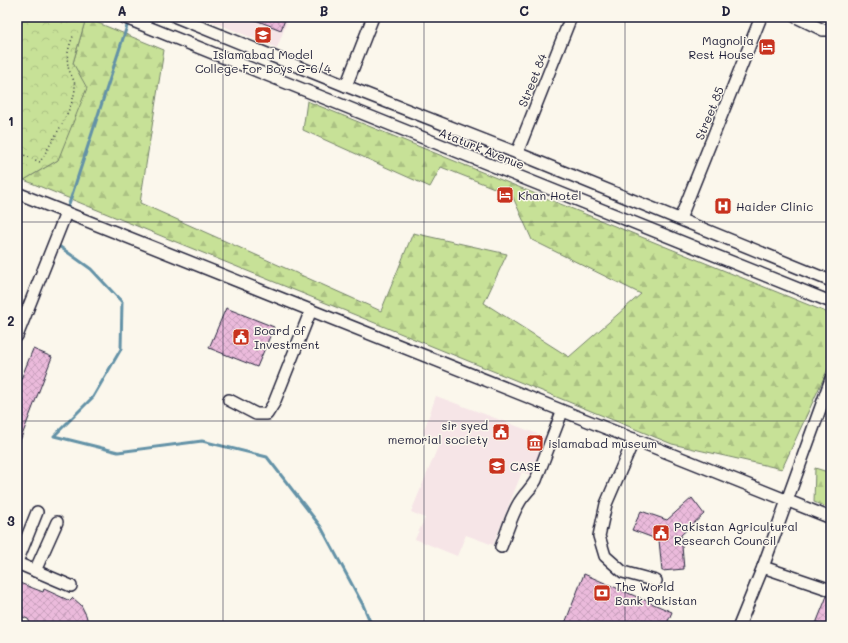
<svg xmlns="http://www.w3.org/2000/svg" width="848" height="643" viewBox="0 0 848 643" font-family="Mali,sans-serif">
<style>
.built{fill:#f6e5e7}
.forest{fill:url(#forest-firs);stroke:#748269}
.park{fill:url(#park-crowns);stroke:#748269}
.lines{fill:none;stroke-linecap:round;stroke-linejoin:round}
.stream{stroke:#6492a7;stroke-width:3}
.building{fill:url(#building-cross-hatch);stroke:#22223b}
.minor-casing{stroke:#22223b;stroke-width:14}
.path{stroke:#22223b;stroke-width:1.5;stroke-dasharray:1 3;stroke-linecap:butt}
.minor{stroke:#fbf7ec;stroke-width:11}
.grid{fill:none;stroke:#22223b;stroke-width:1;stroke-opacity:0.55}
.labels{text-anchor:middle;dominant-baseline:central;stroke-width:3;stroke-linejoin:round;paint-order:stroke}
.poi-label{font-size:12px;fill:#22223b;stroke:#fbf7ec;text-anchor:start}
.street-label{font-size:12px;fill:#22223b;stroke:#fbf7ec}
.neatline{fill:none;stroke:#22223b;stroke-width:1.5}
.grid-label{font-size:13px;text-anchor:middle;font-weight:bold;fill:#22223b}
</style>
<defs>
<pattern id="forest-firs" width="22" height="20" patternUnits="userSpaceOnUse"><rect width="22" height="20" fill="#c7e197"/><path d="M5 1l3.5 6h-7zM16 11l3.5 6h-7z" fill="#abc183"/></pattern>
<pattern id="park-crowns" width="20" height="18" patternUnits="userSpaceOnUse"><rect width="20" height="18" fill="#c7e197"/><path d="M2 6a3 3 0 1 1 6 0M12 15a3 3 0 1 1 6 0" fill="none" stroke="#abc183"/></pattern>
<pattern id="building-cross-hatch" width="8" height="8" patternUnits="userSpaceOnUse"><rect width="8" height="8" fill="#ebbadb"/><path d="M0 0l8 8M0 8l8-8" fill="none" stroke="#c9a0bd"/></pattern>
</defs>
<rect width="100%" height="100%" fill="#fbf7ec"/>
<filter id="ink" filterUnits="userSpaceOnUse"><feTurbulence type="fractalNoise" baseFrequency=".025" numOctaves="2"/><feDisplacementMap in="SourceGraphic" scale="8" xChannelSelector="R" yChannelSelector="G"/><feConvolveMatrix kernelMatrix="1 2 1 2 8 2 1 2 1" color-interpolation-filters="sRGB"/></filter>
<g filter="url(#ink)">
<!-- built -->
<g class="built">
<polygon points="201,17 289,17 277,48"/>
<polygon points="436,396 546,437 532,476 522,472 493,545 466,535 457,556 415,539 425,518 411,512 440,442 423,433"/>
</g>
<!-- forest -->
<g class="forest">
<polygon points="86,18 164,50 140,203 381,311 413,233 507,254 484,303 569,357 641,294 532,240 512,195 441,167 430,187 303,130 307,101 826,312 831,329 831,362 782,469 672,444 24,180 58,160 73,63"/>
<polygon points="815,468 831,473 831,509 814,502"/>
</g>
<!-- park -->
<polygon class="park" points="17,17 86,18 73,63 87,88 58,160 24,180 17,177"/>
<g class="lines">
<!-- stream -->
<g class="stream">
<polyline points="67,210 128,23"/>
<polyline points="56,244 91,269 122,302 121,349 93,397 54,436 118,452 202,441 267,457 321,527 363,605 372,626"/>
</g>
</g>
<!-- building -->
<g class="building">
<polygon points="248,17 286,17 281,30"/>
<polygon points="226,308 274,327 257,367 209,348"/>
<polygon points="33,349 52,357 18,446 17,389"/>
<polygon points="692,498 704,514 681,535 684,569 662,571 659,540 632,530 641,511 667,520"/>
<polygon points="584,574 672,612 666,626 564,626"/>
<polygon points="17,582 43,592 44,589 70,601 73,598 81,605 86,615 89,626 32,626 28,619 17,615"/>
<polygon points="827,596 831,597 831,626 815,626"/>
</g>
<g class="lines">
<!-- minor casing -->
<g class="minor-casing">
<g id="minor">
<polyline points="123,17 831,302"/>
<polyline points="176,17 346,86 517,153 831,281"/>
<polyline points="796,17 823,30 831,30"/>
<polyline points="346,86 373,17"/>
<polyline points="517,153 571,17"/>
<polyline points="17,193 831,518"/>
<polyline points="680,219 761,17"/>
<polyline points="17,336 66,213"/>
<polyline points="229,400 256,414 267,414 274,403 311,310"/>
<polyline points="634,439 606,504 599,536 605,556 623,572 656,581"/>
<path d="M501,547C507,532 511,516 519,503C524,494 531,489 536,480L562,412"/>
<polyline points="17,562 37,512"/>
<polyline points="17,563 71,586"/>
<polyline points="763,567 831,590"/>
<polyline points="35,571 57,522"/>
<polyline points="739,626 763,567 831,379"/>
</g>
</g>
<!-- path -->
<path class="path" d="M17,152L40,162C50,144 75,107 75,87C75,81 71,75 69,70C65,57 69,46 74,34"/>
<!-- minor -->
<use href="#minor" class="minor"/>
</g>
</g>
<!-- grid -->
<path class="grid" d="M223,17V626M424,17V626M625,17V626M17,222H831M17,421H831"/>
<!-- icons -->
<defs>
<g id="university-square" transform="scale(0.9)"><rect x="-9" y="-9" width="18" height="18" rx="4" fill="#c8321e" stroke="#fbf7ec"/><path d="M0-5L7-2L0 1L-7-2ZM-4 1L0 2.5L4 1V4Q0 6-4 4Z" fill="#fff"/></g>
<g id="hotel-square" transform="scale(0.9)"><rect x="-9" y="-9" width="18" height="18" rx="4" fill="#c8321e" stroke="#fbf7ec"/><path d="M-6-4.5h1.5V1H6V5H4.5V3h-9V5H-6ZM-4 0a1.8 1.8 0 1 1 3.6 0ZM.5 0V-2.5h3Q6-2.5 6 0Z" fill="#fff"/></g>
<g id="hospital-square" transform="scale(0.9)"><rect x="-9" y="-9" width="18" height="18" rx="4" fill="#c8321e" stroke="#fbf7ec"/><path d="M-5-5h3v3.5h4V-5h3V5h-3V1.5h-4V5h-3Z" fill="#fff"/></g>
<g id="civic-square" transform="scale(0.9)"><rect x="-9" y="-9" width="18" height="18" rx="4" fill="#c8321e" stroke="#fbf7ec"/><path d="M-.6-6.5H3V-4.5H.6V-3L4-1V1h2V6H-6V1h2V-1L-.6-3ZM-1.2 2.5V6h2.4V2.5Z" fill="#fff"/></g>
<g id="museum-square" transform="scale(0.9)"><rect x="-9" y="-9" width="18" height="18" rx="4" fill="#c8321e" stroke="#fbf7ec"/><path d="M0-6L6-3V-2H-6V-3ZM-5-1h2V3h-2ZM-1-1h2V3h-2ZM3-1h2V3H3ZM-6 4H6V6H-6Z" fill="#fff"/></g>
<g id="bank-square" transform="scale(0.9)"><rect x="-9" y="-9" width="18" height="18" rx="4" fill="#c8321e" stroke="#fbf7ec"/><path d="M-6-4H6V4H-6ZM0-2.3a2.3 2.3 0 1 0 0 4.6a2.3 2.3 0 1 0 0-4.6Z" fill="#fff"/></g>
</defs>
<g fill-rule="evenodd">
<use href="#university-square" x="263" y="35"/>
<use href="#hotel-square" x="767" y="47"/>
<use href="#hotel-square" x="505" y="195"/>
<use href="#hospital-square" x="723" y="206"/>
<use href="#civic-square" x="241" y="337"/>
<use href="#civic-square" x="501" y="432"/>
<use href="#museum-square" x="535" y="443"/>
<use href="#university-square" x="497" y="466"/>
<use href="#civic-square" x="661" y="533"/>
<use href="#bank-square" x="602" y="593"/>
</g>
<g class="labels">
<!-- poi labels -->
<g class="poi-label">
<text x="754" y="40" text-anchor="end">Magnolia<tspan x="754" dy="14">Rest House</tspan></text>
<text x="263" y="54" text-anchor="middle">Islamabad Model<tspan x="263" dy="14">College For Boys G-6/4</tspan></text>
<text x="518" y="195">Khan Hotel</text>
<text x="736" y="206">Haider Clinic</text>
<text x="254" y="330">Board of<tspan x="254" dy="14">Investment</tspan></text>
<text x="488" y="425" text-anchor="end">sir syed<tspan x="488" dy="14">memorial society</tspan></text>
<text x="548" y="443">islamabad museum</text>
<text x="510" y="466">CASE</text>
<text x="674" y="526">Pakistan Agricultural<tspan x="674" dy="14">Research Council</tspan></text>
<text x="615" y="586">The World<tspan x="615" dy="14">Bank Pakistan</tspan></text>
</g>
<!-- street labels -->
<g class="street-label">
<text transform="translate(532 80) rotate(-68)">Street 84</text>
<text transform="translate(709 113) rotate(-68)">Street 85</text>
<text transform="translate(482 148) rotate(22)">Ataturk Avenue</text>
</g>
</g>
<!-- margin -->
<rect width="848" height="643" fill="none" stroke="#fbf7ec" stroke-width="44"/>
<rect x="22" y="22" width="804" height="599" class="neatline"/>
<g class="grid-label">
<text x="122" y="16">A</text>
<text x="324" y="16">B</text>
<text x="524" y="16">C</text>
<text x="726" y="16">D</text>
<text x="11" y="126">1</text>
<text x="11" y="326">2</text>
<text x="11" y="526">3</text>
</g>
</svg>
